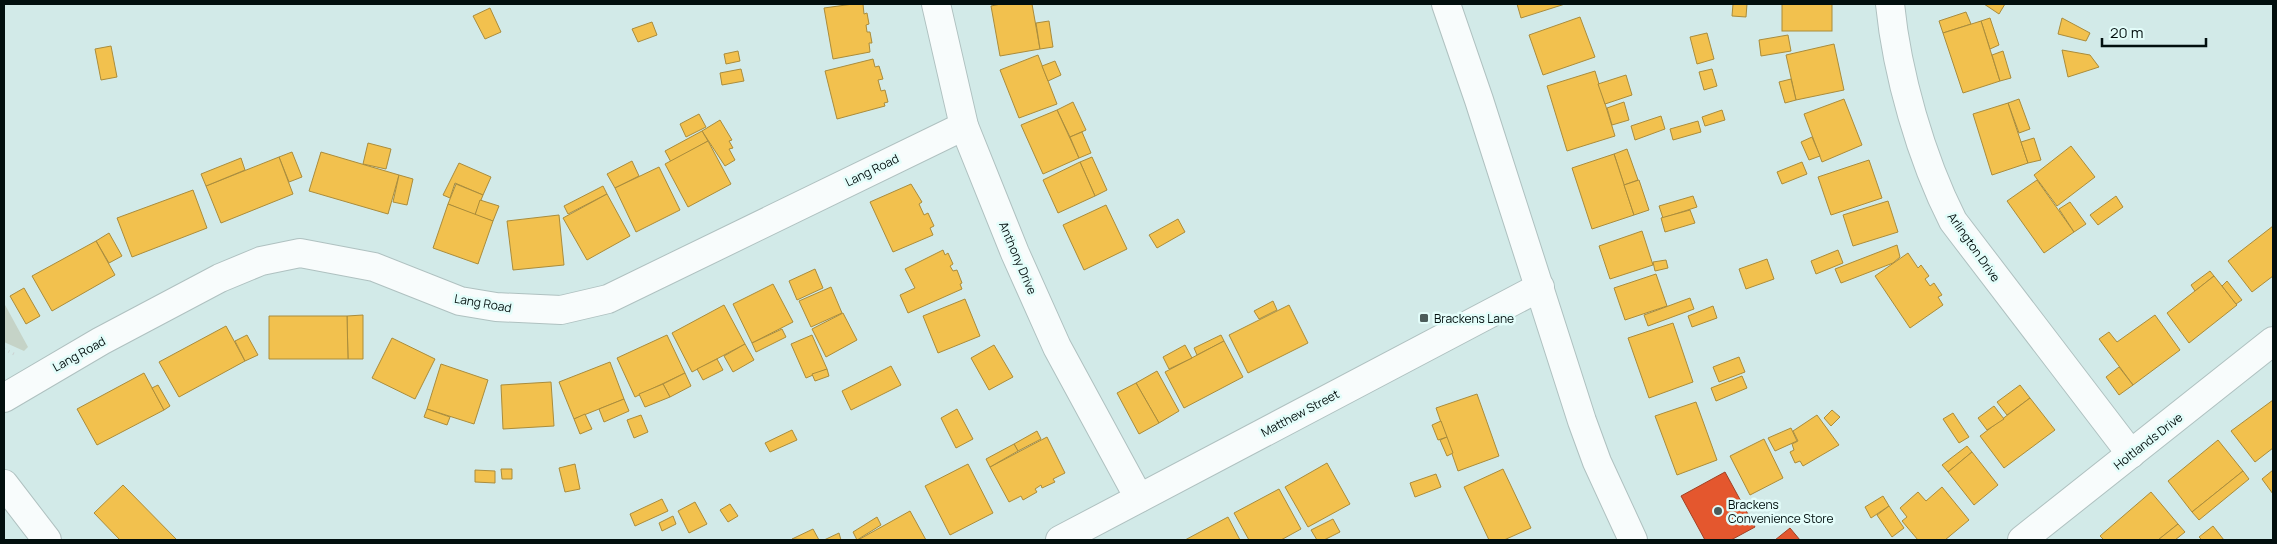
<svg xmlns="http://www.w3.org/2000/svg" width="2277" height="544" viewBox="0 0 2277 544" font-family="Manrope,sans-serif">
<style>
.green{fill:#c5d3c7}
.homes{fill:#f2c14e;stroke:#aa8c3b}
.shops{fill:#e4572e;stroke:#a04124}
.lines{fill:none;stroke-linecap:round;stroke-linejoin:round}
.minor-casing{stroke:#afc1c0;stroke-width:30}
.path{stroke:#cbd2d2;stroke-width:3;stroke-dasharray:1 4;stroke-linecap:butt}
.minor{stroke:#f8fcfc;stroke-width:28}
.poi-dot{fill:#4b5c5a;stroke:#e3fdfa;stroke-width:2}
.labels{text-anchor:middle;dominant-baseline:central;stroke-width:5;stroke-linejoin:round;paint-order:stroke}
.street-label{font-size:12px;fill:#020f0e;stroke:#e3fdfa}
.poi-label{font-size:12px;fill:#020f0e;stroke:#e3fdfa;text-anchor:start}
</style>
<rect width="100%" height="100%" fill="#d2eae8"/>
<!-- green -->
<polygon class="green" points="4,303 28,347 24,351 4,342"/>
<!-- homes -->
<g class="homes">
<polygon points="853,4 863,4 864,14 867,13 869,24 866,25 867,32 870,32 872,43 869,43 870,52 833,59 824,8"/>
<polygon points="1001,4 1032,4 1040,49 1000,56 991,6"/>
<polygon points="1517,4 1565,4 1521,18"/>
<polygon points="1733,4 1747,4 1746,17 1732,16"/>
<rect x="1782" y="4" width="50" height="27"/>
<polygon points="1984,4 2005,4 1999,14"/>
<polygon points="490,8 501,32 485,39 473,16"/>
<polygon points="1966,12 1971,24 1943,33 1939,21"/>
<polygon points="1580,17 1595,57 1543,75 1529,35"/>
<polygon points="1990,18 1999,45 1990,49 1981,21"/>
<polygon points="2062,18 2090,33 2086,41 2058,34"/>
<polygon points="1049,21 1053,47 1040,49 1036,23"/>
<polygon points="1981,21 2000,81 1963,93 1943,33"/>
<polygon points="652,22 657,35 638,42 632,29"/>
<polygon points="1707,33 1714,59 1697,64 1690,37"/>
<polygon points="1788,35 1791,51 1761,56 1759,40"/>
<polygon points="1834,44 1844,90 1796,100 1786,55"/>
<polygon points="111,46 117,77 101,80 95,49"/>
<polygon points="2062,50 2090,55 2099,67 2068,77"/>
<polygon points="738,51 740,61 726,64 724,54"/>
<polygon points="2003,51 2011,78 2000,81 1992,55"/>
<polygon points="1038,55 1057,104 1019,118 1000,70"/>
<polygon points="873,59 875,67 879,66 883,79 878,80 881,91 885,90 888,102 884,103 885,106 837,119 825,71"/>
<polygon points="1055,61 1061,75 1048,81 1042,66"/>
<polygon points="741,69 744,81 722,85 720,73"/>
<polygon points="1712,69 1717,86 1704,90 1699,72"/>
<polygon points="1595,71 1615,136 1567,151 1547,86"/>
<polygon points="1626,75 1632,95 1605,104 1598,84"/>
<polygon points="1791,79 1796,100 1785,103 1779,82"/>
<polygon points="1844,99 1862,145 1822,162 1804,114"/>
<polygon points="2019,99 2030,129 2019,133 2008,103"/>
<polygon points="1073,102 1086,130 1070,137 1057,110"/>
<polygon points="1624,102 1629,120 1612,125 1607,108"/>
<polygon points="2008,103 2028,163 1992,175 1973,114"/>
<polygon points="1057,110 1079,158 1043,174 1021,125"/>
<polygon points="1722,110 1725,120 1705,126 1702,117"/>
<polygon points="699,114 706,127 686,137 680,124"/>
<polygon points="1661,116 1665,129 1635,140 1631,126"/>
<polygon points="720,120 732,140 729,141 733,148 729,149 735,160 725,166 702,131"/>
<polygon points="1698,121 1701,132 1673,140 1670,129"/>
<polygon points="702,131 708,141 671,162 665,151"/>
<polygon points="1082,132 1091,153 1079,158 1070,137"/>
<polygon points="1812,137 1820,156 1809,160 1801,142"/>
<polygon points="2034,138 2041,160 2028,163 2021,142"/>
<polygon points="708,141 731,184 688,207 665,164"/>
<polygon points="368,143 391,149 386,169 363,164"/>
<polygon points="2071,146 2095,177 2057,206 2034,175"/>
<polygon points="1627,149 1638,180 1624,185 1614,154"/>
<polygon points="292,152 302,177 289,182 279,157"/>
<polygon points="321,152 399,175 388,214 309,191"/>
<polygon points="1614,154 1634,215 1592,229 1572,168"/>
<polygon points="279,157 293,194 221,223 206,186"/>
<polygon points="1092,157 1107,190 1095,196 1080,162"/>
<polygon points="241,158 245,170 206,186 201,174"/>
<polygon points="1869,160 1882,198 1831,215 1818,177"/>
<polygon points="632,161 639,176 615,188 607,174"/>
<polygon points="1080,162 1095,196 1058,213 1043,180"/>
<polygon points="1802,162 1807,174 1782,184 1777,172"/>
<polygon points="459,163 491,177 483,195 455,183 450,198 443,195"/>
<polygon points="659,167 680,210 636,232 615,188"/>
<polygon points="399,175 413,179 407,205 393,202"/>
<polygon points="1639,180 1649,210 1634,215 1624,185"/>
<polygon points="2037,180 2074,232 2044,253 2007,201"/>
<polygon points="456,184 483,195 475,215 448,204"/>
<polygon points="911,184 922,202 919,204 924,215 928,213 934,226 930,228 933,235 893,252 870,202"/>
<polygon points="603,186 607,194 568,214 564,206"/>
<polygon points="193,190 207,228 132,257 117,218"/>
<polygon points="607,194 630,236 587,260 563,218"/>
<polygon points="1693,196 1697,207 1663,218 1659,206"/>
<polygon points="2116,196 2123,207 2098,225 2090,215"/>
<polygon points="480,200 499,206 493,221 475,215"/>
<polygon points="1888,201 1898,232 1853,246 1843,215"/>
<polygon points="2070,202 2086,224 2074,232 2059,209"/>
<polygon points="448,204 493,221 478,264 433,248"/>
<polygon points="1106,205 1127,249 1084,270 1063,225"/>
<polygon points="1690,210 1695,223 1665,232 1661,218"/>
<polygon points="559,215 564,265 513,270 507,221"/>
<polygon points="1178,219 1185,232 1157,248 1149,235"/>
<polygon points="2273,226 2273,276 2252,292 2228,261"/>
<polygon points="1642,231 1653,265 1610,279 1599,246"/>
<polygon points="109,233 122,256 109,263 96,241"/>
<polygon points="96,241 115,275 52,311 32,276"/>
<polygon points="1897,245 1900,257 1893,263 1841,283 1835,269"/>
<polygon points="943,250 945,255 948,253 953,264 950,266 953,271 957,270 962,283 960,284 962,289 908,313 900,295 915,288 905,269"/>
<polygon points="1838,250 1843,263 1816,274 1811,261"/>
<polygon points="1908,253 1918,268 1921,265 1929,276 1925,279 1930,286 1934,283 1942,295 1938,297 1943,305 1910,328 1875,276"/>
<polygon points="1767,259 1774,279 1746,289 1739,269"/>
<polygon points="1666,260 1668,268 1655,271 1653,262"/>
<polygon points="815,269 823,288 797,300 789,281"/>
<polygon points="2210,271 2214,276 2195,291 2191,285"/>
<polygon points="1656,274 1667,306 1625,320 1614,288"/>
<polygon points="2214,276 2237,305 2189,343 2167,313"/>
<polygon points="2227,281 2242,300 2236,304 2222,286"/>
<polygon points="773,284 793,322 752,343 733,304"/>
<polygon points="831,287 842,313 811,327 799,301"/>
<polygon points="24,288 40,316 26,324 10,296"/>
<polygon points="1690,298 1694,309 1648,326 1644,315"/>
<polygon points="965,299 980,336 938,353 923,316"/>
<polygon points="1273,301 1277,310 1259,319 1254,311"/>
<polygon points="724,305 745,344 692,372 672,333"/>
<polygon points="1289,305 1308,343 1248,373 1229,335"/>
<polygon points="1713,306 1717,318 1692,327 1688,316"/>
<polygon points="843,313 857,340 826,357 812,329"/>
<polygon points="363,315 363,359 348,359 347,316"/>
<polygon points="2155,315 2180,350 2133,385 2099,339 2109,332 2117,342"/>
<polygon points="269,316 347,316 348,359 269,359"/>
<polygon points="1673,323 1693,382 1649,398 1628,338"/>
<polygon points="226,326 245,361 179,397 159,362"/>
<polygon points="782,329 786,337 756,352 752,343"/>
<polygon points="247,335 258,355 245,361 235,341"/>
<polygon points="667,335 685,373 635,397 617,358"/>
<polygon points="812,335 827,369 806,378 791,344"/>
<polygon points="1221,335 1224,341 1197,355 1194,348"/>
<polygon points="392,338 435,359 415,399 372,378"/>
<polygon points="1224,341 1243,377 1184,408 1165,372"/>
<polygon points="745,344 754,360 733,372 724,356"/>
<polygon points="994,345 1013,377 989,390 971,358"/>
<polygon points="1185,345 1192,358 1169,369 1163,357"/>
<polygon points="1739,357 1745,372 1719,382 1713,367"/>
<polygon points="717,359 723,370 703,380 697,369"/>
<polygon points="610,362 624,399 574,419 559,382"/>
<polygon points="441,364 488,380 474,424 427,409"/>
<polygon points="891,366 901,385 851,410 842,391"/>
<polygon points="2119,367 2133,385 2119,395 2106,377"/>
<polygon points="827,369 829,376 815,381 812,374"/>
<polygon points="1157,371 1179,411 1159,423 1136,383"/>
<polygon points="144,373 164,410 97,445 77,409"/>
<polygon points="685,373 691,386 670,397 663,384"/>
<polygon points="1742,376 1747,388 1716,401 1711,388"/>
<polygon points="551,382 554,426 503,429 501,385"/>
<polygon points="1136,383 1159,423 1139,434 1117,393"/>
<polygon points="663,384 670,397 645,407 639,394"/>
<polygon points="158,385 170,406 164,410 152,388"/>
<polygon points="2020,385 2030,398 2007,415 1997,402"/>
<polygon points="1477,394 1499,456 1458,471 1436,408"/>
<polygon points="2030,398 2055,430 2004,468 1980,436"/>
<polygon points="624,399 629,411 604,422 599,409"/>
<polygon points="2273,400 2273,448 2255,462 2231,431"/>
<polygon points="1696,402 1717,460 1677,475 1655,416"/>
<polygon points="1994,406 2004,419 1987,430 1978,418"/>
<polygon points="427,409 450,417 447,425 424,417"/>
<polygon points="957,409 973,439 956,448 941,418"/>
<polygon points="1832,410 1840,417 1831,426 1824,418"/>
<polygon points="1953,413 1969,437 1959,443 1943,419"/>
<polygon points="585,414 592,429 580,434 574,419"/>
<polygon points="641,415 648,432 634,438 627,420"/>
<polygon points="1817,415 1839,445 1803,466 1800,461 1795,463 1790,452 1794,450 1792,444 1798,441 1793,431"/>
<polygon points="1441,421 1447,437 1438,440 1432,425"/>
<polygon points="1791,428 1797,441 1775,451 1768,438"/>
<polygon points="792,430 797,440 770,452 765,443"/>
<polygon points="1037,431 1041,439 1018,451 1014,444"/>
<polygon points="1047,437 1065,473 1053,479 1055,482 1042,488 1041,485 1035,489 1037,492 1023,500 1021,496 1009,502 990,467"/>
<polygon points="1447,437 1453,453 1447,456 1440,440"/>
<polygon points="1764,439 1783,478 1750,495 1730,456"/>
<polygon points="2218,440 2243,471 2192,512 2168,481"/>
<polygon points="1014,444 1018,451 990,467 986,459"/>
<polygon points="1967,446 1972,452 1948,472 1942,465"/>
<polygon points="1972,452 1998,485 1974,505 1948,472"/>
<polygon points="1327,463 1350,504 1308,527 1285,487"/>
<polygon points="575,464 580,489 565,492 559,468"/>
<polygon points="968,464 993,513 950,535 925,486"/>
<polygon points="501,469 512,469 512,479 502,479"/>
<polygon points="1503,469 1531,528 1504,540 1489,540 1464,487"/>
<polygon points="475,470 495,471 495,483 475,482"/>
<polygon points="2273,470 2273,494 2262,479"/>
<polygon points="2243,471 2249,479 2199,520 2192,512"/>
<polygon points="1436,474 1441,487 1415,497 1410,483"/>
<polygon points="123,485 177,540 120,540 94,513"/>
<polygon points="1942,487 1969,520 1945,540 1918,540 1902,521 1907,517 1900,508 1918,492 1926,501"/>
<polygon points="1279,489 1301,529 1281,540 1249,540 1234,513"/>
<polygon points="2151,492 2178,524 2158,540 2104,540 2100,536"/>
<polygon points="1883,496 1889,506 1871,518 1865,507"/>
<polygon points="662,499 668,511 635,526 630,514"/>
<polygon points="695,502 707,524 689,533 678,511"/>
<polygon points="730,504 738,516 728,522 720,510"/>
<polygon points="1889,506 1904,528 1892,537 1877,515"/>
<polygon points="910,511 926,540 858,540"/>
<polygon points="673,516 676,524 662,531 659,523"/>
<polygon points="877,517 881,525 857,540 853,532"/>
<polygon points="1228,517 1240,540 1185,540"/>
<polygon points="1333,519 1340,532 1324,540 1317,540 1311,530"/>
<polygon points="2178,524 2185,532 2175,540 2158,540"/>
<polygon points="2213,526 2224,540 2202,540 2199,537"/>
<polygon points="813,529 819,540 792,539"/>
<polygon points="839,533 841,540 824,540"/>
</g>
<!-- shops -->
<g class="shops">
<polygon points="1725,472 1755,527 1731,540 1705,540 1681,496"/>
<polygon points="1790,528 1800,540 1775,540"/>
</g>
<g class="lines">
<!-- minor casing -->
<g class="minor-casing">
<g id="minor">
<polyline points="936,4 964,126 1015,253 1057,347 1139,498"/>
<polyline points="1446,4 1479,100 1582,421 1597,462 1633,540"/>
<path d="M1890,4C1897,74 1921,158 1953,221L2131,454"/>
<polyline points="4,398 101,341 220,278 261,261 300,253 374,267 460,301 496,307 561,310 608,299 964,126"/>
<polyline points="4,484 47,540"/>
<polyline points="1060,540 1540,287"/>
<polyline points="2022,540 2273,341"/>
</g>
</g>
<!-- path -->
<polyline class="path" points="4,349 16,355"/>
<!-- minor -->
<use href="#minor" class="minor"/>
</g>
<!-- markers -->
<g class="poi-dot">
<rect x="1419" y="313" width="10" height="10" rx="2.5"/>
<circle cx="1718" cy="511" r="5"/>
</g>
<g class="labels">
<!-- street labels -->
<g class="street-label">
<text transform="translate(872 170) rotate(-26)">Lang Road</text>
<text transform="translate(1974 247) rotate(55)">Arlington Drive</text>
<text transform="translate(1018 258) rotate(67)">Anthony Drive</text>
<text transform="translate(483 303) rotate(10)">Lang Road</text>
<text transform="translate(79 354) rotate(-29)">Lang Road</text>
<text transform="translate(1300 413) rotate(-28)">Matthew Street</text>
<text transform="translate(2148 441) rotate(-38)">Holtlands Drive</text>
</g>
<!-- poi labels -->
<g class="poi-label">
<text x="1434" y="318">Brackens Lane</text>
<text x="1728" y="504">Brackens<tspan x="1728" dy="14">Convenience Store</tspan></text>
</g>
</g>
<!-- border -->
<rect width="2277" height="544" fill="none" stroke="#020f0e" stroke-width="10"/>
<!-- scale -->
<path d="M2102 38v8h104v-8" fill="none" stroke="#020f0e" stroke-width="2.5"/>
<text x="2110" y="38" font-size="15" fill="#020f0e" stroke="#e3fdfa" stroke-width="4" paint-order="stroke">20 m</text>
</svg>
